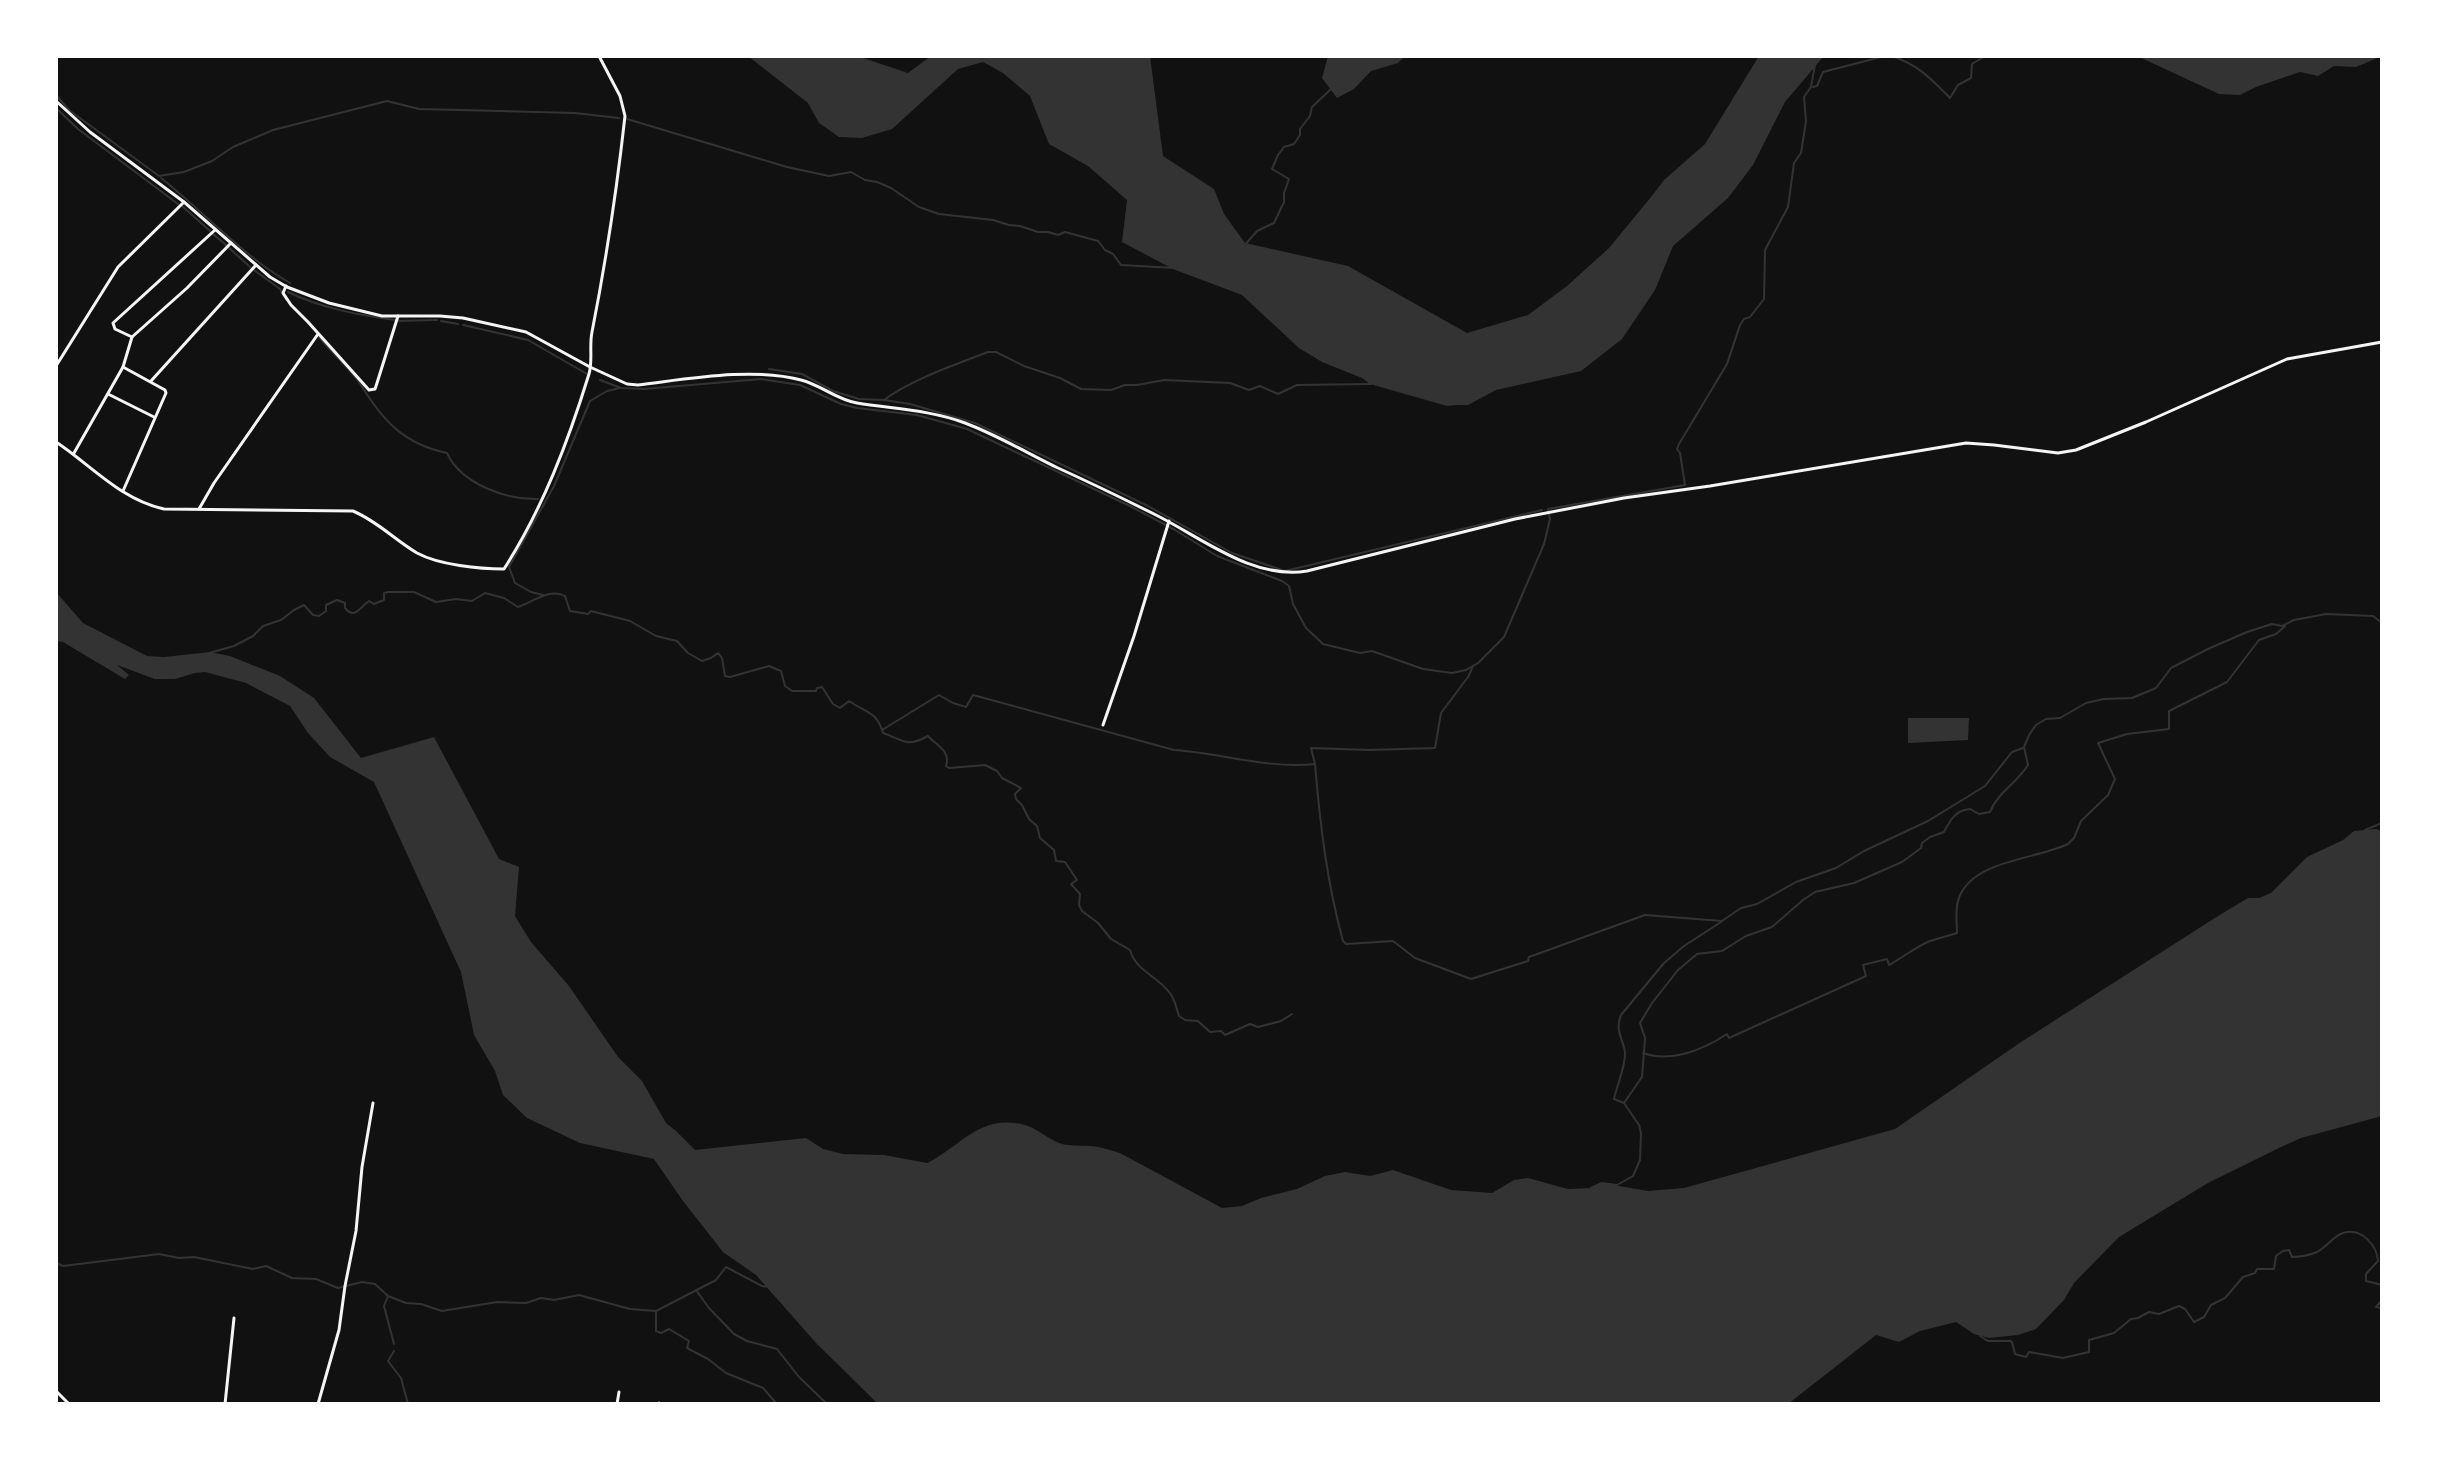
<svg xmlns="http://www.w3.org/2000/svg" width="2438" height="1460" viewBox="0 0 2438 1460" font-family="Arial,sans-serif">
<style>
.water{fill:#333}
.lines{fill:none;stroke-linecap:round;stroke-linejoin:round}
.stream{stroke:#333;stroke-width:2}
.minor{stroke:#f5f5f5;stroke-width:3}
</style>
<rect width="100%" height="100%" fill="#111"/>
<!-- water -->
<g class="water">
<polygon points="748,56 857,56 908,73 931,56 1150,56 1163,156 1214,189 1224,214 1245,243 1348,266 1467,333 1528,315 1567,286 1609,248 1651,197 1664,180 1705,144 1759,56 1824,56 1785,102 1753,165 1728,198 1673,246 1655,290 1622,339 1581,371 1496,390 1468,405 1457,405 1447,406 1370,384 1362,378 1322,362 1299,348 1242,295 1173,269 1122,242 1127,200 1088,166 1049,144 1030,96 1003,73 983,62 958,69 892,129 862,138 839,137 819,123 808,103"/>
<polygon points="1328,56 1405,56 1398,63 1371,71 1354,89 1337,98 1322,78"/>
<polygon points="2137,56 2382,56 2356,67 2334,66 2318,76 2300,72 2256,87 2240,95 2219,94"/>
<path d="M56,592L83,623L147,656L164,657L210,652L230,656L280,676L314,698L361,758L434,737L499,859L519,867L515,916L531,942L569,986L618,1057L642,1081L666,1123L676,1131L695,1150L806,1138L823,1149L843,1154L884,1155L927,1163C959,1148 978,1115 1021,1124C1036,1127 1046,1138 1059,1143C1069,1147 1080,1145 1090,1146C1101,1147 1110,1150 1120,1153L1222,1208L1242,1206L1261,1198L1297,1189L1325,1176L1345,1172L1370,1176L1393,1170L1451,1190L1492,1193L1514,1180L1528,1178L1568,1189L1592,1188L1602,1183L1648,1191L1684,1188L1895,1129L2021,1042L2218,916L2248,898H2259L2271,893L2307,857L2343,840L2354,831L2376,829L2382,831V1116L2301,1138L2281,1147L2208,1183L2119,1237L2074,1283L2064,1300L2036,1329L2018,1335L1989,1338L1974,1334L1956,1322L1920,1331L1899,1342L1876,1335L1788,1404H878L816,1343L756,1275L723,1252L683,1201L654,1159L580,1143L527,1118L503,1095L495,1071L474,1035L461,972L374,782L330,757L308,733L290,706L246,683L205,672L195,673L175,679H155L117,665L129,675L125,679L63,642L56,641Z"/>
<polygon points="1908,718 1969,718 1968,740 1908,743"/>
</g>
<g class="lines">
<!-- stream -->
<g class="stream">
<path d="M1892,56C1920,66 1930,78 1950,98L1958,85L1971,78L1972,64L1985,56"/>
<polyline points="1813,87 1817,86 1823,72 1885,56"/>
<polyline points="56,95 69,110 159,176 184,172 212,161 233,147 273,130 387,101 419,109 575,113 619,118"/>
<polyline points="56,108 78,129 178,204"/>
<polyline points="627,119 787,167 829,176 851,172 865,180 877,182 891,188 919,207 939,214 993,220 1009,225 1020,226 1038,232 1048,232 1058,235 1065,232 1098,241 1105,250 1113,254 1121,265 1175,268"/>
<path d="M161,178C203,211 245,258 290,283"/>
<polyline points="182,206 210,231"/>
<polyline points="213,234 226,245"/>
<polyline points="1244,246 1257,231 1274,223 1284,202 1284,193 1289,179 1272,169 1278,155 1284,147 1294,144 1300,135 1300,129 1310,116 1312,107 1331,89"/>
<polyline points="228,247 250,267"/>
<polyline points="254,270 280,289 286,300"/>
<path d="M288,292C321,308 358,315 395,320"/>
<polyline points="399,321 437,320"/>
<polyline points="441,321 458,324"/>
<polyline points="463,325 528,340 587,374"/>
<path d="M319,337C332,353 350,368 361,385C383,421 404,444 447,453C461,484 507,500 538,499"/>
<path d="M769,369L802,374L833,391L859,399L884,400C910,380 957,364 988,352H996L1024,366L1060,378L1081,389L1111,390L1125,385H1137L1164,380L1230,383L1249,390L1260,386L1278,394L1297,385L1371,384"/>
<polyline points="600,380 621,388 644,389 761,379 800,385 841,404 857,408 917,415 967,429 1132,507 1175,530 1217,556 1282,581 1289,586 1293,604 1306,628 1323,644 1360,653 1372,651 1423,669 1452,673 1466,670 1478,663 1504,637 1544,544 1550,519 1548,509 1685,485 1680,453 1677,449 1679,444 1727,364 1740,325 1744,319 1750,317 1764,299 1765,250 1788,207 1794,163 1801,153 1806,121 1804,97 1811,87 1815,65"/>
<polyline points="884,400 910,404 975,423 1148,506 1232,553 1285,571 1542,510"/>
<polyline points="543,595 531,592 515,583 509,567 554,486 590,401 607,391 620,388"/>
<path d="M209,653L234,646L253,636L263,626L281,620L294,610L304,605L313,615L319,616L326,611V605L337,600L345,603V608C355,620 360,607 369,601L374,604L384,600V593L388,592H414L436,602L456,599L472,601L485,593L504,598L518,607C533,602 549,588 565,596L570,611L588,614L591,611L630,621L656,636L677,641L688,653L702,661L711,658L718,653L722,658L725,676L730,677L769,666L781,671L785,686L792,691H816L817,688L822,687L833,704L840,708L849,701C866,713 877,711 883,733C904,740 906,748 928,736C937,746 951,751 946,766L949,768L985,765L997,771L1002,778L1021,788L1015,794L1016,799L1022,805L1029,819L1037,826L1040,838L1054,850L1056,861L1065,862L1077,880L1071,884L1080,894L1079,905L1082,911L1098,923L1111,939L1130,950C1136,971 1157,976 1169,992C1175,998 1176,1008 1179,1016L1185,1020L1198,1021L1210,1032L1221,1031L1225,1035L1250,1024L1258,1027L1281,1021L1292,1014"/>
<path d="M882,730L939,695L953,703L966,707L973,695L1174,750C1221,753 1267,769 1315,764L1311,748L1369,750L1435,748L1441,713L1468,677L1473,666"/>
<path d="M1315,764C1320,824 1327,883 1343,941L1346,944L1393,941L1415,958L1471,979L1528,961L1529,957L1645,915L1722,921L1741,908L1757,904L1796,882L1836,868L1864,851L1928,821L1985,786L2012,752L2023,748"/>
<polyline points="2365,830 2382,823"/>
<path d="M1643,1053C1670,1063 1703,1050 1727,1034L1729,1038L1866,976L1863,965L1887,959L1889,965C1904,957 1915,947 1930,941C1939,938 1948,936 1957,933C1957,923 1955,911 1958,901C1969,860 2035,860 2068,844L2074,838L2081,821L2108,795L2115,779L2098,743L2127,734L2169,729V711L2227,682L2259,640L2276,634L2285,626"/>
<path d="M1624,1103L1614,1099C1617,1085 1625,1068 1625,1054C1625,1041 1614,1033 1621,1015L1664,963L1684,946L1721,922"/>
<path d="M1591,1188L1602,1183L1617,1185L1633,1176L1640,1160L1641,1133L1639,1125L1624,1103L1642,1077L1645,1038L1640,1023L1652,1003L1678,970L1697,954L1722,951L1746,936L1772,927L1803,900L1815,892L1854,883L1902,862L1921,848L1922,843L1930,837L1944,832C1950,820 1956,810 1970,809L1979,814L1990,812C1998,792 2017,783 2028,765L2024,747L2029,735L2036,725L2046,719L2060,718L2086,703L2104,699L2132,698L2156,688L2171,668L2208,649L2247,632L2272,624L2282,626L2294,620L2326,614L2373,616L2382,623"/>
<polyline points="56,1263 63,1266 159,1254 179,1258 194,1257 253,1269 266,1266 292,1278 316,1279 338,1288 362,1282 375,1284 388,1296 406,1303 421,1304 442,1311 497,1302 526,1303 541,1298 554,1300 579,1295 630,1309 656,1311 716,1280 726,1267 762,1286 770,1287"/>
<polyline points="696,1290 709,1308 734,1334 747,1341 777,1349 799,1377 827,1404"/>
<polyline points="388,1296 384,1306 394,1344"/>
<polyline points="2382,1300 2376,1307 2382,1308"/>
<polyline points="656,1313 656,1331 661,1333 669,1329 689,1341 687,1348 708,1359 726,1373 763,1388 777,1404"/>
<path d="M1980,1336L1988,1341H2010L2012,1342L2015,1354L2026,1357L2029,1352L2063,1358L2089,1352V1340L2114,1333L2131,1319L2138,1318L2149,1312L2159,1314L2179,1306L2185,1309L2194,1322L2204,1317L2211,1305L2225,1298L2243,1277L2255,1273L2257,1269H2274L2276,1256L2283,1251L2289,1250L2292,1257C2299,1257 2310,1255 2317,1252C2327,1247 2333,1236 2343,1233C2362,1227 2377,1246 2378,1261L2366,1274V1281L2382,1285"/>
<polyline points="394,1351 388,1361 401,1378 408,1404"/>
</g>
<!-- minor -->
<g class="minor">
<path d="M56,101L90,132L184,202L270,277L287,287L329,303L382,316H440L463,318L526,332L590,367L627,384L638,385C688,379 752,367 801,380C821,385 837,400 857,403C894,409 930,410 965,423C997,435 1027,453 1058,468C1091,483 1124,499 1156,515C1202,538 1253,580 1307,571L1515,519L1624,498L1710,486L1966,443L1994,445L2058,453L2076,450L2146,422L2287,359L2382,342"/>
<polyline points="286,286 283,293 291,305 308,322 369,390 375,389 377,383 398,316"/>
<polyline points="132,337 115,329 113,323 215,230"/>
<polyline points="56,366 118,267 184,202"/>
<polyline points="123,367 165,390 166,393 123,491"/>
<polyline points="151,381 256,265"/>
<polyline points="108,394 154,417"/>
<path d="M56,442C91,465 121,500 164,509L353,511C377,521 395,540 417,553C439,565 480,569 504,569C543,508 568,442 589,374C593,361 589,346 592,332C606,261 617,188 625,116L620,96L599,56"/>
<polyline points="74,453 123,367 132,337 187,288 231,243"/>
<polyline points="199,509 214,483 318,334"/>
<polyline points="1103,725 1134,636 1169,521"/>
<polyline points="56,1391 69,1404"/>
<polyline points="225,1404 234,1318"/>
<polyline points="318,1404 339,1330 345,1286 356,1231 362,1167 373,1103"/>
<polyline points="617,1404 619,1392"/>
<polyline points="658,1404 659,1403"/>
</g>
</g>
<!-- border -->
<rect width="2438" height="1460" fill="none" stroke="#ffffff" stroke-width="116"/>
</svg>
